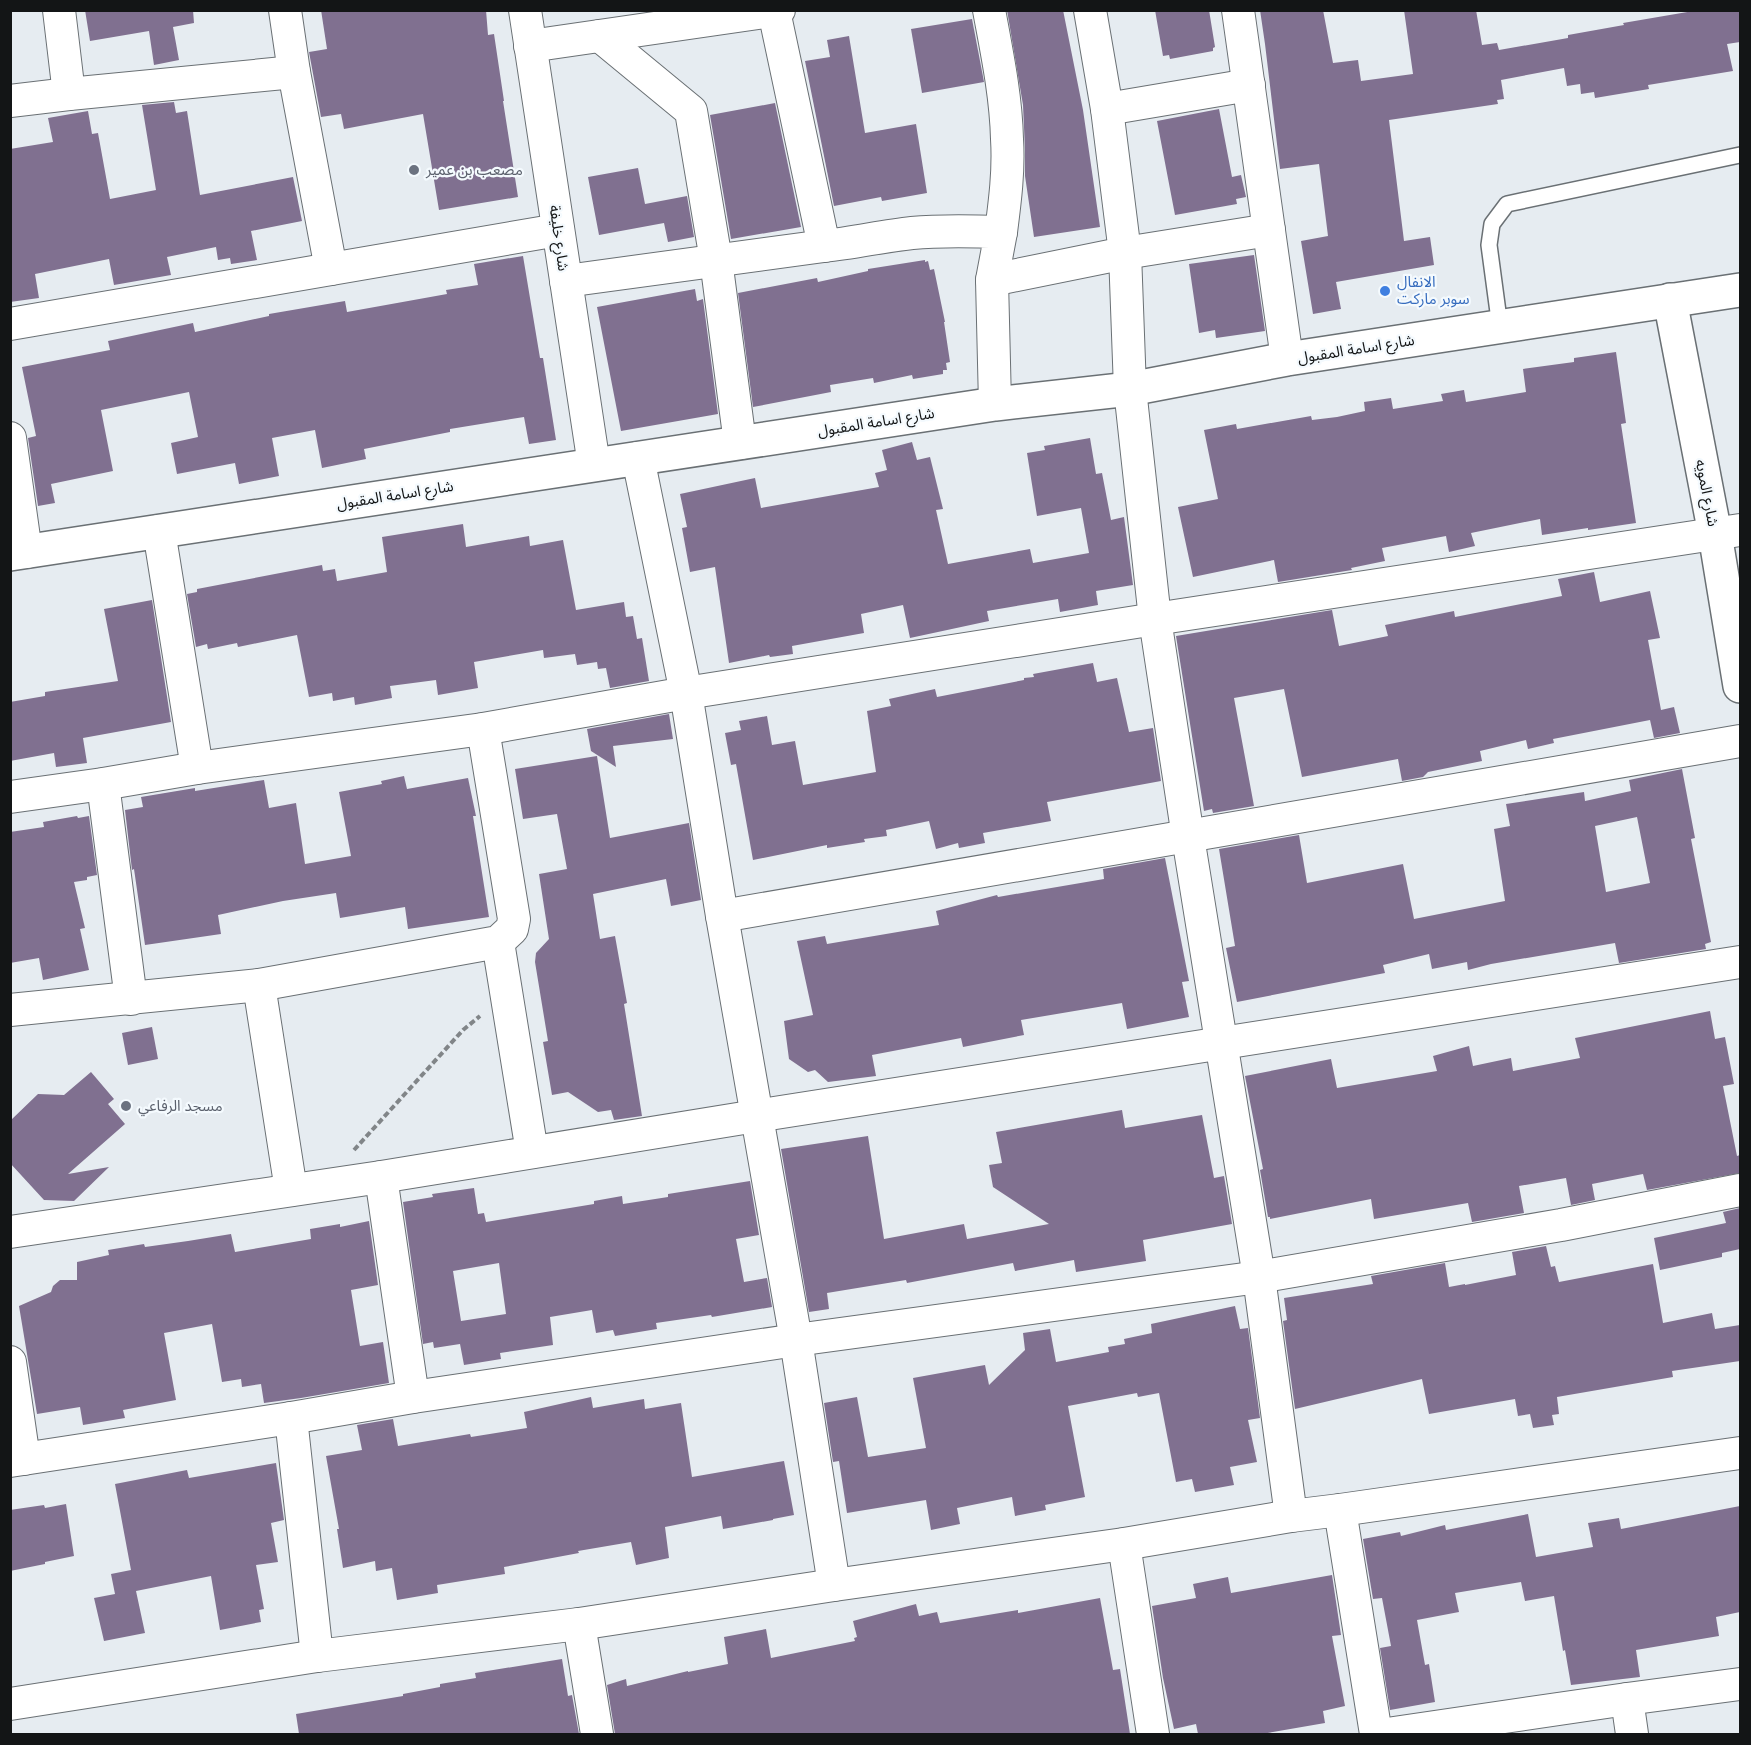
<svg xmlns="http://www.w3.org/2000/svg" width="1751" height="1745" viewBox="0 0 1751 1745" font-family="Georgia,'Noto Sans Arabic',serif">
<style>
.building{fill:#807090;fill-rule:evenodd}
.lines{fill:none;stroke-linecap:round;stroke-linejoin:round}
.service-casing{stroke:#6a7074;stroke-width:18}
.minor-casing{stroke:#6a7074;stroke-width:34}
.tertiary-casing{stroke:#6a7074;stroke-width:36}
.path{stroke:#818588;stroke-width:4;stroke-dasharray:6 3;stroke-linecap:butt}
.service{stroke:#fff;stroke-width:15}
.minor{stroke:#fff;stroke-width:32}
.tertiary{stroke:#fff;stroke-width:33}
.worship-dot{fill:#6b7280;stroke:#f4fafe;stroke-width:2}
.shop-dot{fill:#3f7fe0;stroke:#f4fafe;stroke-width:2}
.labels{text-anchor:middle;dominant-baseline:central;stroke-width:4.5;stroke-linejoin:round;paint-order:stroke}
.worship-label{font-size:15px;fill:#5b616d;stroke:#f4fafe;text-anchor:start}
.street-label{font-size:15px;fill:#131516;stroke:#f4fafe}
.shop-label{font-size:15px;fill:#366cbe;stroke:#f4fafe;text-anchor:start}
</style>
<rect width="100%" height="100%" fill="#e6ecf1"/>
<!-- building -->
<g class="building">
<polygon points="85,10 193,10 194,23 173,27 179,60 154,65 149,31 90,41"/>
<polygon points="321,10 486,10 488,35 494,34 504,101 503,101 518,197 439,210 423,114 344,129 341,114 321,117 309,52 327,49"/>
<polygon points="1007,10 1063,10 1083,110 1100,227 1034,237 1025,176 1025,150 1023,105"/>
<polygon points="1155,10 1209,10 1215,47 1213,48 1213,51 1170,59 1169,55 1163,56"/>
<polygon points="1260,10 1323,10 1333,63 1358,60 1361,81 1413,74 1404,10 1476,10 1482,45 1497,43 1499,50 1568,38 1568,35 1624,25 1623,23 1699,10 1740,10 1740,42 1727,44 1733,71 1648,85 1649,89 1595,98 1594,92 1581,94 1580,84 1567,86 1564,68 1501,80 1504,99 1497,100 1498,104 1389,120 1404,241 1430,237 1434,265 1336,282 1341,309 1313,314 1301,241 1328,236 1319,164 1280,169 1265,44"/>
<polygon points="972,19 984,82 922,93 911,29"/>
<polygon points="849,36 865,133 916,124 927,193 882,201 881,197 834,206 805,61 830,57 827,40"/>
<polygon points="174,102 176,113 187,111 200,195 293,177 302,221 251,231 257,260 231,264 230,258 218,260 216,247 167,257 171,275 114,285 109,259 35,274 39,298 10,302 10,149 53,142 48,118 88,111 92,134 98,133 110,199 156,190 142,105"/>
<polygon points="775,103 801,227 731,239 710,115"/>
<polygon points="1219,109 1232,177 1241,175 1246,197 1236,199 1237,204 1175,215 1157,121"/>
<polygon points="638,168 645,204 687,196 694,237 668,242 664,223 599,235 588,177"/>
<polygon points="1254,255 1265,331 1216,338 1215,330 1199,333 1189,264"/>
<polygon points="523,256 540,358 543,358 556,440 529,444 524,417 450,429 450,432 364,449 366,459 322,468 315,430 272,438 279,476 239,484 235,463 177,474 171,443 198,437 189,392 101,410 113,471 51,484 55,503 38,506 28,438 36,436 22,367 110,350 108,341 193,323 195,332 269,316 269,314 345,301 347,312 447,294 446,290 478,285 474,264"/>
<polygon points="925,260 925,262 928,261 930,270 934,269 945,322 944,322 950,362 946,363 947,370 943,370 943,374 913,379 912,375 874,383 873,378 830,385 831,392 753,407 738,293 817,278 818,282 868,271 868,269"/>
<polygon points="695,289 697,301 703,299 718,414 621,431 597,307"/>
<polygon points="1616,352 1626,423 1621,424 1636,523 1588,530 1588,528 1542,535 1540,519 1471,533 1475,546 1449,552 1446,536 1382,548 1385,561 1351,568 1352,570 1278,582 1274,560 1193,577 1178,507 1218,499 1204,430 1236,424 1237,429 1311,416 1312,420 1337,417 1365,411 1364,402 1391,398 1393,409 1443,401 1441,394 1464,390 1466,402 1526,392 1523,369 1574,362 1574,358"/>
<polygon points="1090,438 1096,474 1102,473 1111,520 1124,517 1133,585 1096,591 1098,605 1060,612 1058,599 987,611 989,621 910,638 903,605 861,614 864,633 792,646 793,654 770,657 769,655 729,663 715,567 690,572 682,528 687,527 680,494 755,478 761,508 879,487 875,473 887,470 882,450 912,442 917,460 930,457 943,509 936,510 948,564 1030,549 1033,563 1089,553 1081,508 1037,516 1027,453 1045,450 1044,446"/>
<polygon points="463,524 466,547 529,536 530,546 563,540 576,610 624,602 626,617 633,616 637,639 642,638 649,681 610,688 606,668 598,669 597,662 577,665 575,654 544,658 543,650 474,662 478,688 438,695 436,680 390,686 392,698 355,705 354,697 333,701 332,693 309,697 297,635 238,647 237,643 208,649 207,644 196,647 187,594 197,592 197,589 322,565 323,571 335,569 337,581 387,572 382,537"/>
<polygon points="1594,572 1600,602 1650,591 1660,638 1648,640 1661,710 1674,707 1680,733 1654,738 1650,720 1553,739 1554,743 1528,749 1526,740 1480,751 1482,761 1428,772 1423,777 1402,781 1398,759 1302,777 1284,689 1234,698 1254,806 1213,813 1212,809 1204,811 1176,636 1332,610 1339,646 1388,636 1385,625 1454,611 1455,617 1562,596 1558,579"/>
<polygon points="152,600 171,722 83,738 87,763 56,767 54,753 10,761 10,702 45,696 45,692 118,681 104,609"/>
<polygon points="1093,663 1097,682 1117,678 1129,732 1153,728 1161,781 1047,802 1051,821 983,833 985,843 959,848 958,843 936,849 929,821 886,830 887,836 864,839 865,842 827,848 827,845 753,860 736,764 731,765 725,733 741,730 739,721 767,716 772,745 795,741 803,785 876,772 867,711 891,706 889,699 935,689 937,697 1024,680 1024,678 1034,677 1033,674"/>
<polygon points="669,714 673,739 613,746 616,767 591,751 587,729"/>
<polygon points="597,756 610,838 689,823 701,900 671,906 666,879 593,894 600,939 615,936 627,1003 624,1004 642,1116 614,1120 611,1110 598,1112 568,1092 552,1095 543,1042 548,1041 535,962 536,953 549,939 539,874 567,869 557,814 523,819 515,769"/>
<path d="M1682,769L1695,838L1691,839L1711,942L1705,944L1706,949L1619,963L1615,943L1491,964L1468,970L1467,962L1432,969L1429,954L1383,965L1385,973L1237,1002L1226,948L1235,946L1219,849L1299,835L1307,883L1403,864L1414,919L1505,901L1494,829L1510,826L1506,804L1584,792L1585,801L1631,791L1629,780ZM1637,817L1650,883L1606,892L1595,826Z"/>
<polygon points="404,776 407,789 468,778 476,816 473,816 489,917 408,929 405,907 340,918 336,893 283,901 218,915 221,934 145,945 134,869 132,870 125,810 143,807 141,797 195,788 195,791 264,780 269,808 296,803 305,864 351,856 339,792 382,784 381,781"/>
<polygon points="77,816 78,818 89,816 97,875 87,877 87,880 74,882 85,928 80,929 89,970 43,980 39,958 10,963 10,832 44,827 43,822"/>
<polygon points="1165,858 1189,981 1182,982 1189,1017 1127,1029 1122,1003 1021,1020 1024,1035 963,1047 961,1038 872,1055 876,1076 828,1082 815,1070 808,1072 789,1059 784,1021 813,1015 797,941 825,936 827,944 939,925 936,911 997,895 998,897 1104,879 1103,869"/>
<polygon points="1710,1011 1715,1039 1725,1037 1734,1084 1723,1086 1737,1156 1740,1155 1740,1173 1647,1190 1643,1174 1592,1184 1595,1200 1571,1205 1566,1178 1519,1186 1524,1213 1472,1222 1468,1203 1374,1219 1371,1199 1270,1219 1270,1217 1268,1217 1260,1170 1263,1169 1245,1076 1331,1059 1337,1088 1437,1071 1433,1056 1469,1046 1473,1066 1511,1058 1513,1071 1580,1058 1575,1038"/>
<polygon points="152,1027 158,1059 128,1065 122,1033"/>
<polygon points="91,1072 114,1099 108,1104 125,1124 68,1174 109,1167 74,1201 44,1200 10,1163 10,1121 38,1094 64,1095"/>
<polygon points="1122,1110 1125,1128 1202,1115 1214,1178 1224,1176 1232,1224 1143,1240 1146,1261 1076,1272 1074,1260 1015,1271 1013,1263 907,1283 906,1280 827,1293 829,1309 809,1312 781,1149 868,1136 884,1239 964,1224 967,1239 1049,1224 993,1187 989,1165 1002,1163 996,1132"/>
<path d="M750,1181L759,1235L736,1239L744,1282L767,1278L772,1307L712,1317L711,1315L656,1323L657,1329L615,1336L613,1330L596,1333L592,1310L550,1317L553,1345L500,1353L501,1359L464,1365L460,1344L434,1348L433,1342L423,1344L403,1202L433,1197L432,1194L474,1188L478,1214L484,1213L486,1222L594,1204V1201L622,1196L623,1204L668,1197V1194ZM499,1263L506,1314L461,1321L453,1271Z"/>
<polygon points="1740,1208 1740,1249 1722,1253 1722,1257 1660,1270 1654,1238 1726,1223 1723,1212"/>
<polygon points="369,1221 378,1285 351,1290 360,1346 383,1342 389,1383 301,1398 264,1403 261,1384 242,1387 241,1379 222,1382 212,1324 164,1333 176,1400 123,1410 125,1418 83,1425 80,1407 37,1414 19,1306 51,1292 53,1286 60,1280 77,1280 77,1262 109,1255 108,1250 144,1244 145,1247 188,1241 231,1234 235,1252 311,1239 310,1229 340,1224 340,1227"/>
<polygon points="1546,1246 1551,1267 1555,1266 1559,1282 1653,1264 1663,1323 1712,1313 1715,1329 1740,1325 1740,1361 1672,1371 1673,1377 1557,1397 1559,1414 1552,1415 1554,1425 1533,1428 1530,1414 1518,1416 1515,1399 1429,1414 1422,1379 1295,1409 1283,1321 1287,1320 1284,1298 1373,1284 1371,1276 1445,1263 1449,1287 1465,1284 1465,1285 1516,1275 1512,1252"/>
<polygon points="1235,1306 1240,1329 1248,1328 1260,1418 1248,1420 1257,1462 1230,1467 1234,1485 1195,1492 1192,1479 1176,1482 1159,1393 1138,1397 1137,1393 1068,1406 1085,1497 1045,1505 1046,1510 1015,1516 1012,1497 957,1508 960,1524 931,1530 926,1500 847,1513 839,1461 833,1462 824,1403 857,1397 868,1457 926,1448 913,1378 985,1365 989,1385 1025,1350 1023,1333 1050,1329 1056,1362 1109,1352 1108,1347 1125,1344 1124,1339 1152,1333 1151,1324"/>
<polygon points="591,1397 593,1408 644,1399 645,1409 681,1403 692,1477 784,1461 794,1515 773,1519 773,1520 723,1529 721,1516 665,1527 669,1558 636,1565 631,1542 578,1551 579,1553 504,1567 505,1574 437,1585 438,1593 397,1600 392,1568 376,1571 375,1561 343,1568 337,1529 339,1529 326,1456 362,1450 357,1425 393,1419 398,1446 470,1434 471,1437 527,1428 524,1412"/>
<polygon points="276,1463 284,1520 271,1523 278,1562 256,1565 264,1609 259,1610 261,1622 220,1630 211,1576 136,1591 145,1633 104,1641 94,1598 115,1594 111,1574 131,1570 115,1484 187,1470 189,1478"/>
<polygon points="66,1504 74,1556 45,1562 45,1564 10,1571 10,1510 44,1505 45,1508"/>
<polygon points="1740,1506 1740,1612 1716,1617 1719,1636 1636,1650 1640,1677 1571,1685 1565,1650 1563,1651 1554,1596 1525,1601 1521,1582 1455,1593 1459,1612 1417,1620 1425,1665 1429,1664 1435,1702 1390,1710 1380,1648 1391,1646 1382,1598 1373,1599 1363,1539 1400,1532 1401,1536 1445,1525 1446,1530 1528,1514 1536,1557 1593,1547 1588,1523 1619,1518 1621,1529"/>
<polygon points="1332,1575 1341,1635 1332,1636 1345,1706 1323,1711 1325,1723 1262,1734 1198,1734 1196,1724 1174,1729 1163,1678 1152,1606 1196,1598 1193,1584 1228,1577 1231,1593"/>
<polygon points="1100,1598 1113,1670 1120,1669 1130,1734 615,1734 607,1685 626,1679 627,1686 688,1671 688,1672 728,1664 724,1637 766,1629 771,1658 855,1641 854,1638 857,1637 853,1621 916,1604 919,1616 937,1612 940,1623 1018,1610 1018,1613"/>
<polygon points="562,1659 568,1696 572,1695 579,1734 299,1734 296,1714 403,1696 403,1694 440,1687 440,1684 476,1678 475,1673"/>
</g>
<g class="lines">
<!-- service casing -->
<g class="service-casing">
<polyline id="service" points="1500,327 1489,245 1492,224 1507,204 1740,155"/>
</g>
<!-- minor casing -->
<g class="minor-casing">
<g id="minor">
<polyline points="59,10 69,94"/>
<polyline points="285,10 294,72 331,269"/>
<polyline points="525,10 594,465"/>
<path d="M989,10C997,53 1006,96 1007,139C1009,170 1005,201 1001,232"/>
<polyline points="1090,10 1107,109 1125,253 1130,389 1155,619 1188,837 1259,1277 1291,1516"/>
<polyline points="1238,10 1287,359"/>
<path d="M774,11L824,246C854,243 883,236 912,233C942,230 972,231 1001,232L992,280L995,404"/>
<polyline points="600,36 691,111 716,260 740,443"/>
<polyline points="530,46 779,10"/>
<polyline points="10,101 69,94 294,72"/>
<polyline points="1107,109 1249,85"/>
<polyline points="992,280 1125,253 1269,230"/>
<polyline points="566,281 824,246"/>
<polyline points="10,324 558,230"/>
<polyline points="10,438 26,552"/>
<polyline points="638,458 686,693 722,916 796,1340 834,1585"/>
<polyline points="159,531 197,768"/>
<polyline points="103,784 131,999"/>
<polyline points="10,797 103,784 197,768 483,729 686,693 1155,619 1740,530"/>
<polyline points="722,916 1740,741"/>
<polyline points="498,942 532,1152"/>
<polyline points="259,985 291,1190"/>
<polyline points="10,1010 259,985 498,942 512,929 514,919 483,729"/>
<polyline points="381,1177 413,1397"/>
<polyline points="10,1232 381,1177 756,1116 1740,962"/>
<polyline points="10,1362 24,1459"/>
<polyline points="291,1418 317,1656"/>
<polyline points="10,1461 291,1418 413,1397 796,1340 1259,1277 1561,1225 1740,1190"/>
<polyline points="1340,1510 1376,1734"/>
<polyline points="1124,1544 1153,1734"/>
<polyline points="579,1624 597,1734"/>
<polyline points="1627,1699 1632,1734"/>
<polyline points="10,1704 317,1656 579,1624 834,1585 1124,1544 1291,1516 1340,1510 1740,1453"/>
<polyline points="1387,1734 1627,1699 1740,1684"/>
</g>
</g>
<!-- tertiary casing -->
<g class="tertiary-casing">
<g id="tertiary">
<polyline points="1670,300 1715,534 1740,686"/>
<polyline points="10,554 995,404 1130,389 1287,359 1740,290"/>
</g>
</g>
<!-- path -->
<polyline class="path" points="354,1150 463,1030 480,1016"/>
<!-- service -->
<use href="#service" class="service"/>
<!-- minor -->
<use href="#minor" class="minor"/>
<!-- tertiary -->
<use href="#tertiary" class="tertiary"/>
</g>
<!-- markers -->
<g class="worship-dot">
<circle cx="414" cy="170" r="6"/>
<circle cx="126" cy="1106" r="6"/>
</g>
<circle class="shop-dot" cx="1385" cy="291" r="6"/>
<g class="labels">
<!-- worship labels -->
<g class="worship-label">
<text x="426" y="170">مصعب بن عمير</text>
<text x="138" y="1106">مسجد الرفاعي</text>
</g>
<!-- street labels -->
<g class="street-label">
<text transform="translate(559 238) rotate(82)">شارع خليفة</text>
<text transform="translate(1356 349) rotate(-9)">شارع اسامة المقبول</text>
<text transform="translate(876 422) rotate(-9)">شارع اسامة المقبول</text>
<text transform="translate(1707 493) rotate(79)">شارع المويه</text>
<text transform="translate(395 495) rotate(-9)">شارع اسامة المقبول</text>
</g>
<!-- shop labels -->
<g class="shop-label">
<text x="1397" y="282">الانفال<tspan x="1397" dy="17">سوبر ماركت</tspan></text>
</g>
</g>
<!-- border -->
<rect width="1751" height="1745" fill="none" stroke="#131516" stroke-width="24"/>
</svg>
